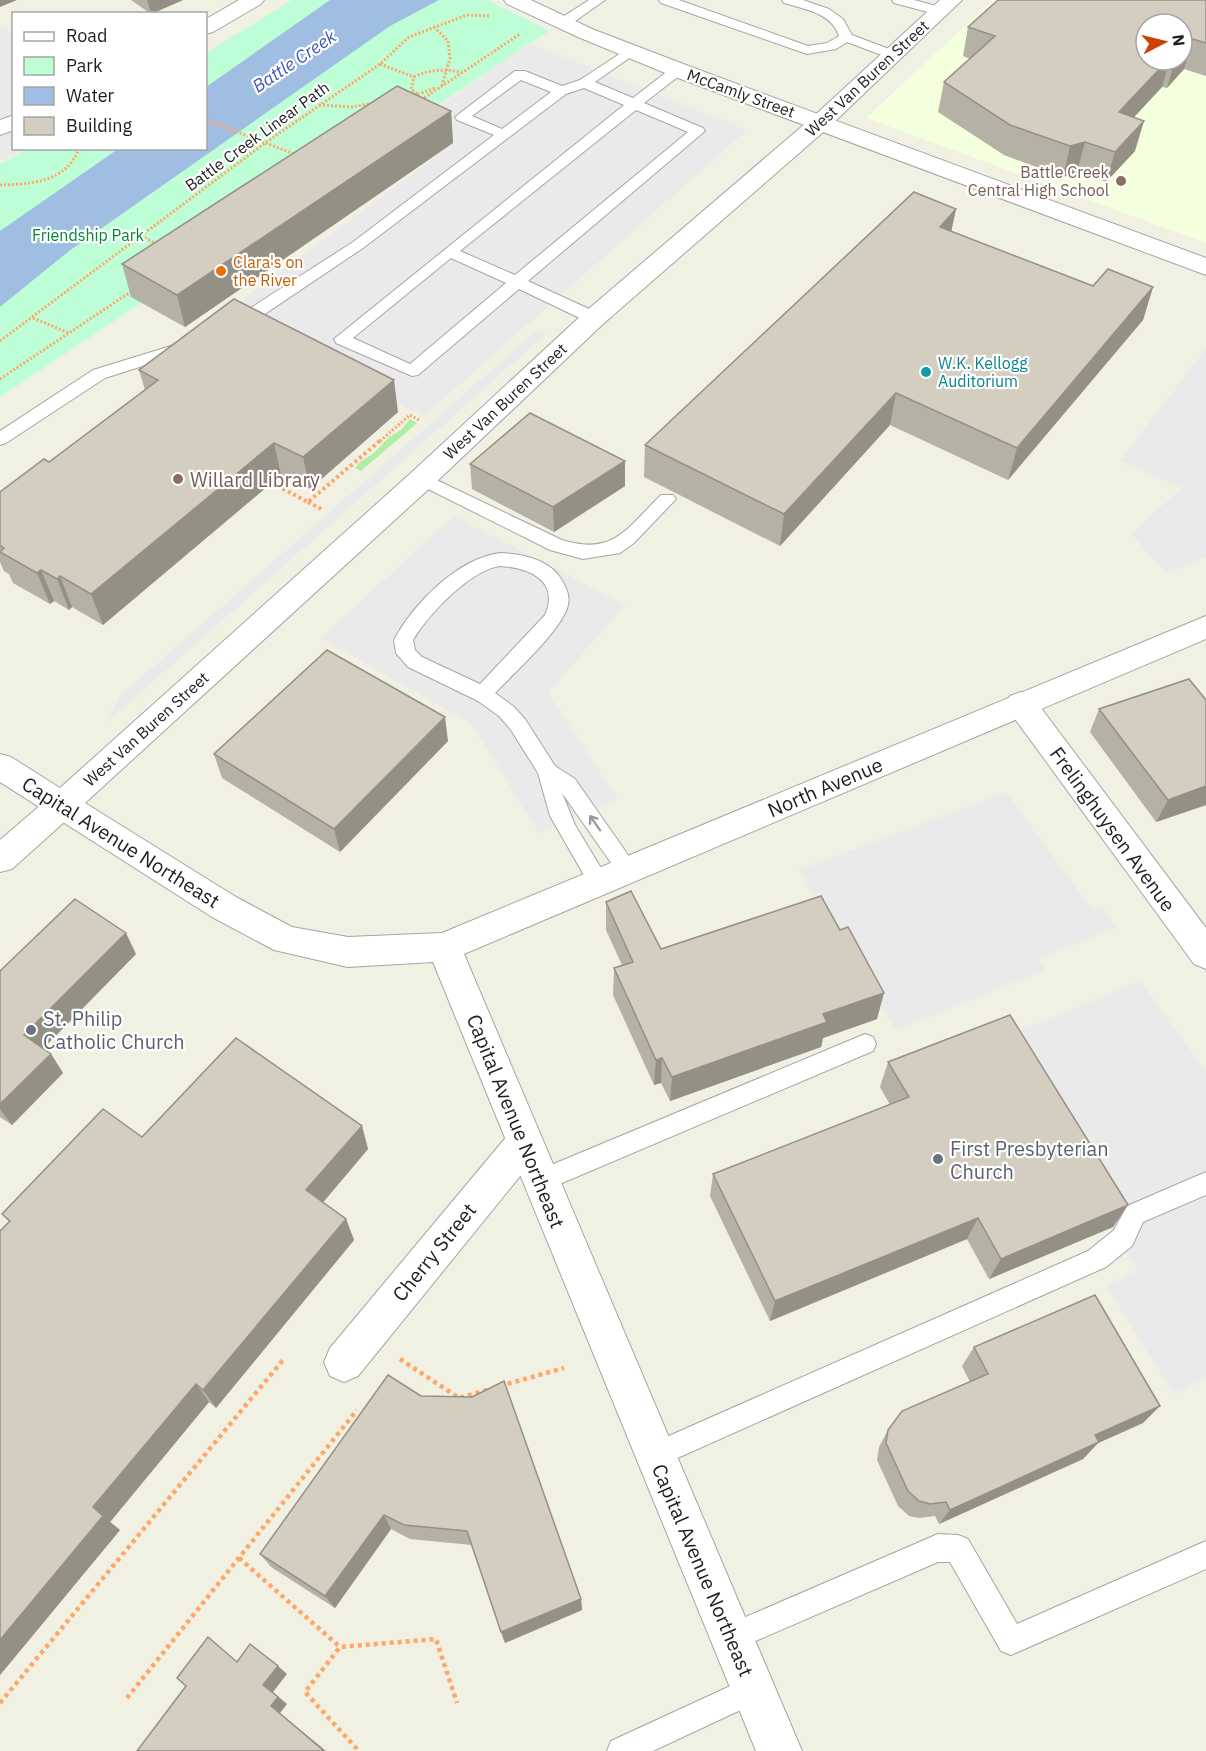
<svg xmlns="http://www.w3.org/2000/svg" width="1206" height="1751" viewBox="0 0 1206 1751" font-family="'IBM Plex Sans',sans-serif">
<style>
.education{fill:#f4ffde;fill-rule:evenodd}
.grass{fill:#b1eea5}
.park{fill:#bdfed7}
.parking{fill:#eaeaea}
.water{fill:#a0bee1}
.lines{fill:none;stroke-linecap:round;stroke-linejoin:round}
.service-casing{stroke:#a5a5a5;stroke-width:2}
.minor-casing{stroke:#a5a5a5;stroke-width:2}
.tertiary-casing{stroke:#a5a5a5;stroke-width:2}
.path-far2{stroke:#ffa766;stroke-width:3;stroke-dasharray:2 2;stroke-linecap:butt}
.path-far1{stroke:#ffa766;stroke-width:4;stroke-dasharray:3 3;stroke-linecap:butt}
.path{stroke:#ffa766;stroke-width:4.5;stroke-dasharray:4 4;stroke-linecap:butt}
.service{fill:#fff;fill-rule:evenodd}
.minor{fill:#fff;fill-rule:evenodd}
.tertiary{fill:#fff;fill-rule:evenodd}
.wall{fill:#b5b1a5;fill-rule:evenodd}
.shaded-wall{fill:#949086}
.building{fill:#d3cec0;stroke:#949086;stroke-width:1.5}
.oneway{stroke:#9a9a9a}
.education-dot{fill:#8d6e63;stroke:#fff;stroke-width:2}
.food-dot{fill:#e8710a;stroke:#fff;stroke-width:2}
.culture-dot{fill:#0f9aa8;stroke:#fff;stroke-width:2}
.worship-dot{fill:#6b7280;stroke:#fff;stroke-width:2}
.labels{text-anchor:middle;dominant-baseline:central;stroke-width:4.5;stroke-linejoin:round;paint-order:stroke}
.far-street-label{font-size:16px;fill:#1e1e1e;stroke:#fff}
.far-education-label{font-size:16px;fill:#785e54;stroke:#fff;text-anchor:end}
.far-park-label{font-size:16px;fill:#028638;stroke:#fff}
.far-food-label{font-size:16px;fill:#c56008;stroke:#fff;text-anchor:start}
.far-culture-label{font-size:16px;fill:#0d838f;stroke:#fff;text-anchor:start}
.far-water-label{font-size:18px;font-style:italic;fill:#4257b6;stroke:#fff}
.education-label{font-size:20px;fill:#785e54;stroke:#fff;text-anchor:start}
.street-label{font-size:20px;fill:#1e1e1e;stroke:#fff}
.worship-label{font-size:20px;fill:#5b616d;stroke:#fff;text-anchor:start}
</style>
<rect width="100%" height="100%" fill="#f0f0e3"/>
<!-- education -->
<path class="education" d="M993,0H1206V243L866,118ZM1146,24H1182V60H1146Z"/>
<!-- grass -->
<polygon class="grass" points="410,419 417,423 361,471 355,468 360,462 375,452 389,437 401,430"/>
<!-- park -->
<polygon class="park" points="292,0 487,0 549,31 0,397 0,164 29,149 206,148 206,53"/>
<!-- parking -->
<g class="parking">
<polygon points="0,26 13,32 14,148 27,149 0,161"/>
<polygon points="528,43 747,130 424,416 219,317 455,143 415,125"/>
<polygon points="537,330 546,334 105,724 120,696"/>
<polygon points="1206,349 1206,557 1167,573 1131,534 1182,488 1120,461"/>
<polygon points="454,516 625,605 548,693 618,799 539,833 472,724 321,638"/>
<polygon points="1006,792 1092,910 1102,907 1116,927 1038,959 1045,970 896,1030 799,870"/>
<polygon points="1140,981 1206,1072 1206,1378 1174,1394 1106,1286 1138,1270 991,1043"/>
</g>
<!-- water -->
<polygon class="water" points="330,0 439,0 390,26 69,251 0,307 0,231 118,149 206,148 206,87"/>
<g class="lines">
<!-- service casing -->
<g class="service-casing">
<g id="service">
<polygon points="589,0 605,0 568,26 558,26 556,23 558,20"/>
<path d="M659,0H679L808,46L827,43L839,36C832,13 804,9 784,3L782,0H803L829,9L843,19L852,35L897,52L899,55L892,59L847,42L836,49L807,54L661,3Z"/>
<polygon points="892,0 914,0 944,8 946,11 939,15 894,3"/>
<path d="M630,47L635,48L637,51L635,54L595,82L633,98L673,67H683L685,70L683,73L644,103L703,128L705,131L528,281L600,314L602,318L600,322H588L519,289L418,375L412,376L336,343L334,339L624,105L584,88L566,94L363,248L241,330H229L227,326L229,322L353,242L494,135L457,120L455,117L515,71H525L562,86L580,80ZM521,80L551,92L502,129L472,116ZM636,110L688,132L515,275L460,251ZM451,258L506,283L410,364L353,338Z"/>
<polygon points="187,341 193,342 195,346 193,350 105,378 6,443 0,445 0,431 93,370"/>
<path d="M422,473L562,540C614,556 627,528 661,495H673L676,499L634,543L620,553L583,559L550,550L416,483L413,479L416,475Z"/>
<path d="M500,553C521,554 549,559 561,579C566,587 570,595 568,605C563,629 513,674 495,693L513,706L525,719L555,766L575,779L635,865L638,871L635,877L628,880L621,877L562,793L575,825L610,883L606,889L599,892L592,889L550,816L538,773L511,730L499,716L478,701L408,667L396,653L394,640C413,604 458,558 500,553ZM500,566C529,568 560,580 545,615L480,684L422,657L415,650L413,640C428,615 470,570 500,566Z"/>
<polygon points="865,1034 873,1037 876,1044 873,1051 548,1189 540,1192 532,1189 528,1181 532,1173"/>
<polygon points="1206,1172 1206,1195 1143,1222 1132,1246 1106,1267 664,1464 655,1468 646,1464 642,1455 646,1446 1088,1251 1114,1230 1127,1206"/>
<polygon points="938,1534 958,1535 968,1539 1017,1624 1206,1541 1206,1569 1011,1655 1001,1651 950,1562 938,1562 730,1652 720,1648 716,1638 720,1628"/>
<polygon points="752,1676 762,1680 766,1690 762,1700 653,1751 607,1751 611,1741"/>
</g>
</g>
<!-- minor casing -->
<g class="minor-casing">
<g id="minor">
<polygon points="239,0 264,0 261,4 213,32 206,34 206,19"/>
<polygon points="504,0 531,0 592,29 686,65 1206,258 1206,275 670,75 578,37 507,4"/>
<polygon points="14,115 14,130 0,135 0,120"/>
<polygon points="1021,692 1032,696 1206,928 1206,969 1194,964 1010,712 1006,704 1010,696"/>
<polygon points="61,793 72,797 77,806 72,815 12,869 0,872 0,840 50,797"/>
<polygon points="525,1125 538,1130 543,1142 538,1154 358,1376 344,1382 330,1376 324,1362 330,1348 512,1130"/>
</g>
</g>
<!-- tertiary casing -->
<g class="tertiary-casing">
<polygon id="tertiary" points="940,0 962,0 829,127 603,324 432,486 85,803 236,897 292,927 348,937 442,933 1206,616 1206,639 464,954 802,1751 756,1751 433,962 348,967 274,950 212,917 0,782 0,754 11,757 60,788 412,472 585,312 813,117"/>
</g>
<!-- path-far2 -->
<g class="path-far2">
<polyline points="434,27 448,41 450,58 442,85"/>
<polyline points="380,64 414,77"/>
<path d="M417,94L411,89L414,77C430,69 445,69 462,72"/>
<polyline points="414,96 435,88"/>
<polyline points="421,100 520,34"/>
<polyline points="319,105 352,107 374,103"/>
<polyline points="206,120 297,155"/>
<path d="M0,185C32,184 67,182 79,148"/>
<polyline points="141,236 159,245"/>
<polyline points="33,318 69,333"/>
<polyline points="0,341 265,143 380,64 409,37 467,15 489,16"/>
<polyline points="0,379 132,291"/>
<polyline points="380,441 410,415 419,420"/>
</g>
<!-- path-far1 -->
<g class="path-far1">
<polyline points="272,483 308,502 382,439"/>
<polyline points="308,502 323,510"/>
</g>
<!-- path -->
<g class="path">
<polyline points="400,1359 459,1398 487,1390"/>
<polyline points="500,1386 564,1368"/>
<polyline points="239,1558 340,1647"/>
<polyline points="127,1698 357,1410"/>
<polyline points="0,1703 283,1360"/>
<polyline points="357,1749 305,1692 340,1647 436,1639 457,1703"/>
</g>
<!-- service -->
<use href="#service" class="service"/>
<!-- minor -->
<use href="#minor" class="minor"/>
<!-- tertiary -->
<use href="#tertiary" class="tertiary"/>
</g>
<!-- wall -->
<g class="wall">
<polygon points="131,0 183,0 151,14"/>
<path d="M1206,0V76L1184,69L1167,88L1162,87L1134,117L1135,151L1106,182L1077,172L1063,177L1004,155L938,112L944,82L970,59L963,56L968,27ZM1146,24L1182,60H1146Z"/>
<polygon points="451,111 453,143 185,327 131,297 122,264"/>
<polygon points="956,209 951,231 1093,286 1153,287 1143,320 1008,480 890,425 780,546 644,477 645,445"/>
<polygon points="139,370 398,412 310,489 281,475 103,625 72,607 69,610 54,601 50,604 13,583 9,574 4,571 0,562 0,492 49,462 145,390"/>
<polygon points="625,461 625,486 554,532 472,489 470,464"/>
<polygon points="1099,709 1206,805 1156,822 1090,732"/>
<polygon points="448,741 340,852 222,778 214,754"/>
<polygon points="606,902 661,949 877,1019 823,1038 821,1047 670,1101 661,1083 654,1085 613,995 614,968 622,965 606,930"/>
<polygon points="136,954 43,1048 51,1054 63,1073 12,1125 0,1117 0,971"/>
<polygon points="888,1062 1128,1205 1113,1227 989,1279 967,1239 770,1321 710,1196 713,1174 890,1105 880,1087"/>
<polygon points="362,1126 368,1149 323,1202 346,1219 354,1240 216,1408 209,1402 110,1522 120,1530 0,1675 0,1231 9,1222 2,1214 142,1137"/>
<polygon points="974,1347 1143,1423 1098,1443 1083,1459 939,1524 935,1516 919,1518 909,1516 898,1506 877,1460 879,1447 888,1430 970,1382 962,1366"/>
<polygon points="388,1375 581,1599 582,1610 505,1643 472,1545 410,1539 391,1529 335,1608 271,1567 260,1554"/>
</g>
<!-- shaded-wall -->
<g class="shaded-wall">
<polygon points="0,0 17,0 0,7"/>
<polygon points="147,0 183,0 151,14"/>
<polygon points="1193,39 1184,69 1167,88 1175,60 1182,60 1182,52"/>
<polygon points="1168,60 1170,60 1162,87 1111,142 1119,112"/>
<polygon points="451,111 453,143 185,327 177,295"/>
<polygon points="1144,121 1135,151 1106,182 1115,152"/>
<polygon points="1085,142 1077,172 1063,177 1070,146"/>
<polygon points="956,209 949,242 940,227"/>
<polygon points="1153,287 1143,320 1008,480 1017,448"/>
<polygon points="394,380 398,412 310,489 303,457"/>
<polygon points="896,393 890,425 780,546 784,514"/>
<polygon points="274,443 281,475 103,625 91,594"/>
<polygon points="625,461 625,486 554,532 553,507"/>
<polygon points="41,570 54,601 50,604 37,573"/>
<polygon points="60,576 72,607 69,610 57,579"/>
<polygon points="445,717 448,741 340,852 334,829"/>
<polygon points="1206,786 1206,805 1156,822 1168,800"/>
<polygon points="126,933 136,954 37,1055 24,1035"/>
<polygon points="884,993 877,1019 823,1038 821,1047 670,1101 672,1077 823,1014"/>
<polygon points="51,1054 63,1073 12,1125 0,1109 0,1104"/>
<polygon points="662,1058 661,1083 654,1085 656,1060"/>
<polygon points="362,1126 368,1149 315,1212 306,1190"/>
<polygon points="1128,1205 1113,1227 989,1279 1001,1259"/>
<polygon points="978,1218 967,1239 770,1321 775,1301"/>
<polygon points="346,1219 354,1240 216,1408 203,1390"/>
<polygon points="196,1384 209,1402 110,1522 120,1530 0,1675 0,1640 93,1507"/>
<polygon points="1160,1406 1143,1423 1098,1443 1083,1459 939,1524 950,1510 1095,1435"/>
<polygon points="384,1515 391,1529 335,1608 325,1596"/>
<polygon points="581,1599 582,1610 505,1643 501,1632"/>
<polygon points="278,1666 287,1674 273,1692 287,1704 280,1713 326,1751 324,1751 271,1706 263,1685"/>
</g>
<!-- building -->
<g class="building">
<polygon points="998,0 1206,0 1206,43 1193,39 1182,52 1182,24 1146,24 1146,60 1168,60 1119,112 1144,121 1115,152 1085,142 1070,146 1010,125 944,82 995,36 968,27"/>
<polygon points="397,86 451,111 177,295 122,264"/>
<polygon points="914,192 956,209 940,227 1093,286 1108,269 1153,287 1017,448 896,393 784,514 645,445"/>
<polygon points="234,299 394,380 303,457 274,443 91,594 60,576 57,579 41,570 37,573 0,552 4,548 0,545 0,492 44,459 49,462 158,380 139,370"/>
<polygon points="530,413 625,461 553,507 470,464"/>
<polygon points="327,650 445,717 334,829 214,754"/>
<polygon points="1189,679 1206,700 1206,786 1168,800 1099,709"/>
<polygon points="631,891 661,949 821,896 840,930 848,927 884,993 823,1014 827,1022 672,1077 662,1058 656,1060 614,968 633,962 606,902"/>
<polygon points="75,899 126,933 24,1035 51,1054 0,1104 0,971"/>
<polygon points="1010,1015 1128,1205 1001,1259 978,1218 775,1301 713,1174 909,1097 888,1062"/>
<polygon points="236,1038 362,1126 306,1190 346,1219 203,1390 196,1384 93,1507 103,1516 0,1640 0,1231 10,1221 2,1214 103,1109 142,1137"/>
<polygon points="1095,1295 1160,1406 1095,1435 1099,1442 950,1510 946,1502 930,1504 919,1501 908,1491 886,1443 888,1430 902,1411 988,1374 974,1347"/>
<polygon points="388,1375 421,1396 472,1397 504,1381 581,1599 501,1632 467,1531 404,1525 384,1515 325,1596 260,1554"/>
<polygon points="208,1637 237,1662 250,1644 278,1666 263,1685 278,1697 271,1706 324,1751 137,1751 186,1686 177,1678"/>
</g>
<!-- one-way arrows -->
<defs><path id="oneway-shaft" d="M-6 0H5M1.5-3L5.5 0L1.5 3" fill="none" stroke-width="1.6" stroke-linecap="round" stroke-linejoin="round" transform="scale(1.5)"/></defs>
<use class="oneway" href="#oneway-shaft" transform="translate(595 823) rotate(-125)"/>
<!-- markers -->
<g class="education-dot">
<circle cx="1121" cy="181" r="6"/>
<circle cx="178" cy="479" r="6"/>
</g>
<circle class="food-dot" cx="221" cy="271" r="6"/>
<circle class="culture-dot" cx="926" cy="372" r="6"/>
<g class="worship-dot">
<circle cx="31" cy="1030" r="6"/>
<circle cx="938" cy="1159" r="6"/>
</g>
<g class="labels">
<!-- far-street labels -->
<g class="far-street-label">
<text transform="translate(867 78) rotate(-43)">West Van Buren Street</text>
<text transform="translate(741 93) rotate(20)">McCamly Street</text>
<text transform="translate(257 136) rotate(-36)">Battle Creek Linear Path</text>
<text transform="translate(505 401) rotate(-43)">West Van Buren Street</text>
<text transform="translate(146 729) rotate(-42)">West Van Buren Street</text>
</g>
<!-- far-education labels -->
<g class="far-education-label">
<text x="1109" y="172">Battle Creek<tspan x="1109" dy="18">Central High School</tspan></text>
</g>
<!-- far-park labels -->
<g class="far-park-label">
<text x="88" y="235">Friendship Park</text>
</g>
<!-- far-food labels -->
<g class="far-food-label">
<text x="233" y="262">Clara's on<tspan x="233" dy="18">the River</tspan></text>
</g>
<!-- far-culture labels -->
<g class="far-culture-label">
<text x="938" y="363">W.K. Kellogg<tspan x="938" dy="18">Auditorium</tspan></text>
</g>
<!-- far-water labels -->
<g class="far-water-label">
<text transform="translate(294 61) rotate(-34)">Battle Creek</text>
</g>
<!-- education labels -->
<g class="education-label">
<text x="190" y="479">Willard Library</text>
</g>
<!-- street labels -->
<g class="street-label">
<text transform="translate(825 787) rotate(-23)">North Avenue</text>
<text transform="translate(1113 829) rotate(54)">Frelinghuysen Avenue</text>
<text transform="translate(121 842) rotate(32)">Capital Avenue Northeast</text>
<text transform="translate(516 1121) rotate(68)">Capital Avenue Northeast</text>
<text transform="translate(434 1252) rotate(-51)">Cherry Street</text>
<text transform="translate(703 1570) rotate(67)">Capital Avenue Northeast</text>
</g>
<!-- worship labels -->
<g class="worship-label">
<text x="43" y="1018">St. Philip<tspan x="43" dy="23">Catholic Church</tspan></text>
<text x="950" y="1148">First Presbyterian<tspan x="950" dy="23">Church</tspan></text>
</g>
</g>
<!-- legend -->
<rect x="12" y="12" width="195" height="138" fill="#ffffff" stroke="#a5a5a5" stroke-width="1.5"/>
<rect x="24" y="32" width="30" height="9" fill="#ffffff" stroke="#a5a5a5" stroke-width="1.5"/>
<text x="66" y="42" font-size="18" fill="#1e1e1e">Road</text>
<rect x="24" y="57" width="30" height="18" fill="#bdfed7" stroke="#a5a5a5" stroke-width="1.5"/>
<text x="66" y="72" font-size="18" fill="#1e1e1e">Park</text>
<rect x="24" y="87" width="30" height="18" fill="#a0bee1" stroke="#a5a5a5" stroke-width="1.5"/>
<text x="66" y="102" font-size="18" fill="#1e1e1e">Water</text>
<rect x="24" y="117" width="30" height="18" fill="#d3cec0" stroke="#a5a5a5" stroke-width="1.5"/>
<text x="66" y="132" font-size="18" fill="#1e1e1e">Building</text>
<!-- north arrow -->
<g transform="translate(1164 42) rotate(83)"><circle r="28" fill="#ffffff" stroke="#a5a5a5" stroke-width="1.5"/>
<path d="M0-4.5L10 22L0 15L-10 22Z" fill="#cd4200"/>
<text y="-9" font-size="16" font-weight="bold" text-anchor="middle" fill="#1e1e1e">N</text>
</g>
</svg>
